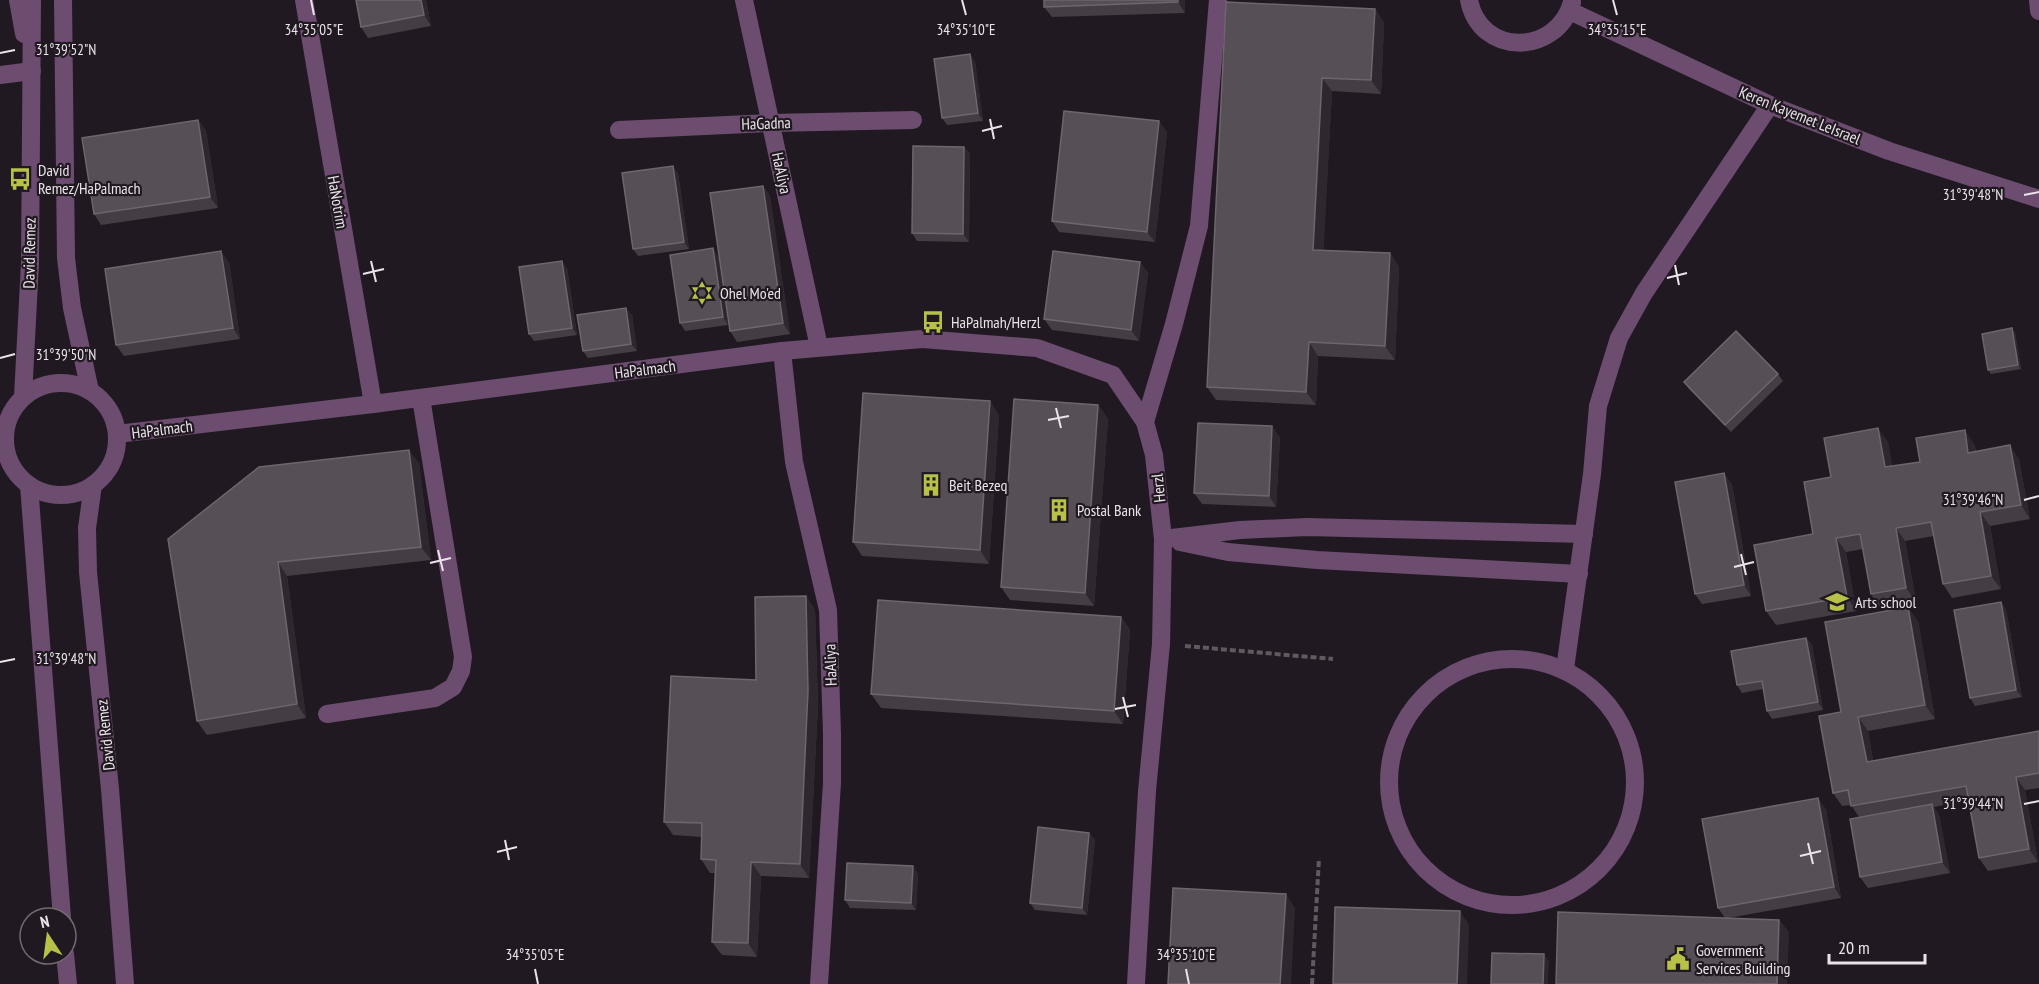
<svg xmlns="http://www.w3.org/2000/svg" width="2039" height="984" viewBox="0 0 2039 984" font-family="'PT Sans Narrow',sans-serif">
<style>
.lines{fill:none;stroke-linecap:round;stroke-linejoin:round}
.path{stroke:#605960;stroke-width:4;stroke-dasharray:6 3;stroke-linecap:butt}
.minor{stroke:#6c4c6f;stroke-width:18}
.wall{fill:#443d44}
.shaded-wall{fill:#2f272f}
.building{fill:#564f56;stroke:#6d666d;stroke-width:1.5}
.ticks{fill:none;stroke:#eae4ea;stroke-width:2}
.labels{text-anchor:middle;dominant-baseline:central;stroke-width:4.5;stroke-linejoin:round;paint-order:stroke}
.street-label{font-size:16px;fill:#eae4ea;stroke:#211921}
.poi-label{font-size:16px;fill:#eae4ea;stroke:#211921;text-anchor:start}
.ticks-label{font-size:15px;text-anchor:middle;fill:#eae4ea;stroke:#211921;stroke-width:4.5;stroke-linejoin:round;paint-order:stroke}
</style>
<rect width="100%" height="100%" fill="#211921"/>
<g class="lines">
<!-- path -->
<g class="path">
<polyline points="1185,646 1333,659"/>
<polyline points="1312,984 1319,858"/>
</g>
<!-- minor -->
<g class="minor">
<polyline points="18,0 24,34"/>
<polyline points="63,0 66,258 72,308 90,391"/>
<polyline points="304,0 373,404"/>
<polyline points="744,0 819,347"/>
<path d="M1469,0C1480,57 1557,56 1572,2"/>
<polyline points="2038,0 2039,11"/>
<polyline points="1570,11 1770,105 1889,151 2039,199"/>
<polyline points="0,75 32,71"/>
<polyline points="619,130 771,123 913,120"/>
<polyline points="782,351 794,462 828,610 832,734 832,783 819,984"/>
<circle cx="61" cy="439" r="56"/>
<polyline points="23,397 30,263 32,0"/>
<polyline points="117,434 373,404 782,351 922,339 1037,348 1113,375 1145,422"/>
<polyline points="29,485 62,918"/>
<polyline points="93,485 87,528 88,572 110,789 125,984"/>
<polyline points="1163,539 1240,530 1307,527 1584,534"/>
<polyline points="1180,542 1228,552 1317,560 1579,574"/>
<circle cx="1512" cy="782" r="123"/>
<polyline points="1565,669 1592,474 1598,406 1619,338 1644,293 1770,105"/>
<polyline points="327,714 435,698 453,687 461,671 463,657 421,398"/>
<polyline points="65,954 68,984"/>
<polyline points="1136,984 1147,791 1161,644 1163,539 1154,455 1145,422 1174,324 1199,226 1218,0"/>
</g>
</g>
<!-- wall -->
<g class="wall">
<polygon points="356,0 426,0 431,26 368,38 361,27"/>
<polygon points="1044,0 1185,0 1185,13 1052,17 1044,7"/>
<polygon points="1226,2 1375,9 1384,23 1381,94 1332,91 1323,250 1390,253 1399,267 1395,360 1318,356 1316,405 1216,400 1207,387"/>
<polygon points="975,61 983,121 947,125 942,118"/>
<polygon points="198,120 206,131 218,208 101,225 94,214"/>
<polygon points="1167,132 1155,242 1059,232 1052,221"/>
<polygon points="964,147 970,154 969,242 917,241 912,233"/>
<polygon points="678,173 689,249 638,256 633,249"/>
<polygon points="763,186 770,196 790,334 737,342 730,331"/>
<polygon points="718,256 728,325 685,331 680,323"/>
<polygon points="229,262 240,339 124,356 116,345"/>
<polygon points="1140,262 1148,273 1139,341 1052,330 1044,319"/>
<polygon points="567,268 577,335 534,341 529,334"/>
<polygon points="632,315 637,351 588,358 583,351"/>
<polygon points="2015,332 2021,369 1991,374 1988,370"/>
<polygon points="1778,374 1783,381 1731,432 1689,389 1684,382"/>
<polygon points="1098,405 1108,419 1094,606 1010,600 1001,587"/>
<polygon points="999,415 989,564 862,556 853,542"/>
<polygon points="1280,437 1276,507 1202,504 1194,493"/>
<polygon points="1888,442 1892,466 1920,462 1974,444 1976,451 2019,459 2030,519 1990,526 2001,589 1952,598 1943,584 1934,536 1905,541 1916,601 1880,608 1871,594 1863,549 1846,552 1856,611 1776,625 1766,611 1813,534 1831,477"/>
<polygon points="419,463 431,560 287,576 306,718 207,735 197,721 168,539"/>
<polygon points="1732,484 1751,596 1702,604 1695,594"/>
<polygon points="806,596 815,610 818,705 809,878 761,876 757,957 722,955 712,942 715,873 710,873 701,859 702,837 673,835 664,822 756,680"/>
<polygon points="2001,602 2006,610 2022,697 1975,706 1970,698"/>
<polygon points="1121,617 1130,630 1123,724 881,708 871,694"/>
<polygon points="1918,621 1935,719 1868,731 1873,761 2039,731 2039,788 2025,790 2038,862 1988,871 1979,858 1968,800 1934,807 1939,815 1950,873 1868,888 1860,877 1859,817 1851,805 1842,806 1833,793 1841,712"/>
<polygon points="1806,638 1812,645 1823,710 1772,719 1767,711 1763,689 1742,693 1737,685"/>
<polygon points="1826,809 1841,898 1728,918 1779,920 1789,933 1725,918 1718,908"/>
<polygon points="1089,833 1095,840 1087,915 1035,910 1030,903"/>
<polygon points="918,874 916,910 850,908 845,900"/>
</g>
<!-- shaded-wall -->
<g class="shaded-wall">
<polygon points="421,0 426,0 431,26 424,15"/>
<polygon points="1178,0 1185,0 1185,13 1178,2"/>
<polygon points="1375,9 1384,23 1381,94 1371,80"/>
<polygon points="970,54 975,61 983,121 978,113"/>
<polygon points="1322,78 1332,91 1323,263 1313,250"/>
<polygon points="198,120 206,131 218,208 210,197"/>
<polygon points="1159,121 1167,132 1155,242 1147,232"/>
<polygon points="964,147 970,154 969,242 963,234"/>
<polygon points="673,166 678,173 689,249 684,242"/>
<polygon points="763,186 770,196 790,334 783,323"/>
<polygon points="713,248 718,256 728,325 723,317"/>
<polygon points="221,251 229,262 240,339 233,328"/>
<polygon points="1390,253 1399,267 1395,360 1385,346"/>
<polygon points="562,261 567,268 577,335 572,328"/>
<polygon points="1140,262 1148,273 1139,341 1131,330"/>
<polygon points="626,308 632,315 637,351 631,344"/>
<polygon points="2012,328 2015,332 2021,369 2018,365"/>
<polygon points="1309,342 1318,356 1316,405 1306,392"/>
<polygon points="990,401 999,415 989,564 980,550"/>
<polygon points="1098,405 1108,419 1094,606 1085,593"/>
<polygon points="1272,426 1280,437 1276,507 1269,496"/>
<polygon points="1878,428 1888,442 1895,481 1885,467"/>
<polygon points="1965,430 1974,444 1978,466 1968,453"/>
<polygon points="2010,445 2019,459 2030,519 2021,505"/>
<polygon points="409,450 419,463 431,560 421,547"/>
<polygon points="1724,473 1732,484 1751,596 1744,585"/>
<polygon points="1980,512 1990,526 2001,589 1991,576"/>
<polygon points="1896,528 1905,541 1916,601 1906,588"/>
<polygon points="1836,538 1846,552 1856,611 1847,597"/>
<polygon points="278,562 287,576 306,718 297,704"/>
<polygon points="806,596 815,610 818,705 809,878 800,864"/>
<polygon points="2001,602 2006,610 2022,697 2016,690"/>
<polygon points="1908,607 1918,621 1935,719 1925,705"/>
<polygon points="1121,617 1130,630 1123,724 1114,711"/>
<polygon points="1806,638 1812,645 1823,710 1818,702"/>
<polygon points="1858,717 1868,731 1876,776 1867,762"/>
<polygon points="2016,777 2025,790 2038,862 2029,849"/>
<polygon points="1818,798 1826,809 1841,898 1834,887"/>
<polygon points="1932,804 1939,815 1950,873 1942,862"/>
<polygon points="1089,833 1095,840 1087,915 1082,908"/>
<polygon points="751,862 761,876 757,957 748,943"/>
<polygon points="913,866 918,874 916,910 911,903"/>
<polygon points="1286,894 1295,908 1291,984 1280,984"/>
<polygon points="1460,911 1469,925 1467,984 1457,984"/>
<polygon points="1779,920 1789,933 1787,984 1777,984"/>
<polygon points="1544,954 1549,961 1548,984 1543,984"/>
</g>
<!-- building -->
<g class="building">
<polygon points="356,0 421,0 424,15 361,27"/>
<polygon points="1044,0 1178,0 1178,2 1044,7"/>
<polygon points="1226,2 1375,9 1371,80 1322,78 1313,250 1390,253 1385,346 1309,342 1306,392 1207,387"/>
<polygon points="970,54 978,113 942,118 934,59"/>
<polygon points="1064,111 1159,121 1147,232 1052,221"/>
<polygon points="198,120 210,197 94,214 82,138"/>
<polygon points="913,146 964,147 963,234 912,233"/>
<polygon points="673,166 684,242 633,249 622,173"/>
<polygon points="763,186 783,323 730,331 710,193"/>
<polygon points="713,248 723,317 680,323 670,255"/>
<polygon points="221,251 233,328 116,345 105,269"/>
<polygon points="1053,251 1140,262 1131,330 1044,319"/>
<polygon points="562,261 572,328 529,334 519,267"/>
<polygon points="626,308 631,344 583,351 577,315"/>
<polygon points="2012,328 2018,365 1988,370 1982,334"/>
<polygon points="1736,331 1778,374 1725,425 1684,382"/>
<polygon points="863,393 990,401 980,550 853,542"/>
<polygon points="1014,399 1098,405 1085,593 1001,587"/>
<polygon points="1198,423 1272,426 1269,496 1194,493"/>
<polygon points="1878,428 1885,467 1920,462 1916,438 1965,430 1968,453 2010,445 2021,505 1980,512 1991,576 1943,584 1931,522 1896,528 1906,588 1871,594 1860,534 1836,538 1847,597 1766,611 1754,545 1813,534 1804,482 1831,477 1824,438"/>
<polygon points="409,450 421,547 278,562 297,704 197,721 168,539 259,467"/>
<polygon points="1724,473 1744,585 1695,594 1675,482"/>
<polygon points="806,596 808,691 800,864 751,862 748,943 712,942 716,860 701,859 702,823 664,822 671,676 756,680 755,597"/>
<polygon points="878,600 1121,617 1114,711 871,694"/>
<polygon points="2001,602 2016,690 1970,698 1954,610"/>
<polygon points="1908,607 1925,705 1858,717 1867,762 2039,731 2039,773 2016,777 2029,849 1979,858 1966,786 1851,806 1848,790 1833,793 1819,716 1841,712 1825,622"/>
<polygon points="1806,638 1818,702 1767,711 1762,681 1737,685 1731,651"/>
<polygon points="1818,798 1834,887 1718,908 1702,819"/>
<polygon points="1932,804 1942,862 1860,877 1850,819"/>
<polygon points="1038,827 1089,833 1082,908 1030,903"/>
<polygon points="847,863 913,866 911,903 845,900"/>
<polygon points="1173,888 1286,894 1280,984 1168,984"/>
<polygon points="1335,907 1460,911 1457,984 1333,984"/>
<polygon points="1558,912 1779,920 1777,984 1556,984"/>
<polygon points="1492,953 1544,954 1543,984 1491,984"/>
</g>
<!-- ticks -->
<path class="ticks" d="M311,0L314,15M962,0L966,15M1613,0L1617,15M0,53L15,50M990,119L994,139M982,131L1002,126M2024,195L2039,192M371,261L376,282M1675,265L1679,285M363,274L384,269M1667,278L1687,273M0,358L15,354M1056,408L1061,428M1048,420L1069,416M2024,500L2039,496M438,550L443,571M1741,554L1746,575M430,563L451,558M1734,567L1754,562M0,662L15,659M1123,697L1128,717M1115,709L1136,705M2024,804L2039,801M505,840L509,860M1808,843L1813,864M497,852L517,847M1800,856L1821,851M535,969L538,984M1186,969L1189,984"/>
<!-- icons -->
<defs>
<g id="bus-bare" transform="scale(1.8)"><path d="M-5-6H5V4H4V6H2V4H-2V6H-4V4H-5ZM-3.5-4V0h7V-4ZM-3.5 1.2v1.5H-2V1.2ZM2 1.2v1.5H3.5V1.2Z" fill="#b7c148" stroke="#211921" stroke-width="2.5" paint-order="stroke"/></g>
<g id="synagogue-bare" transform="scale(1.8)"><path d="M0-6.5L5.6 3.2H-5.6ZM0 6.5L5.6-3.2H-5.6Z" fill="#b7c148" stroke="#211921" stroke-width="2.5" paint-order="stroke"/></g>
<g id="building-bare" transform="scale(1.8)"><path d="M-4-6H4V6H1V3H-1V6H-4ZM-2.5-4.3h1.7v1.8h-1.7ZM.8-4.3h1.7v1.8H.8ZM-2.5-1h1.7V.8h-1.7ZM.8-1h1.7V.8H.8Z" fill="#b7c148" stroke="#211921" stroke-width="2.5" paint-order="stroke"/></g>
<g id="school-bare" transform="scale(1.8)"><path d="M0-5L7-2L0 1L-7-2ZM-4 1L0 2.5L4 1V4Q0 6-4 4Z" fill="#b7c148" stroke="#211921" stroke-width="2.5" paint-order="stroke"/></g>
<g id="civic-bare" transform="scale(1.8)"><path d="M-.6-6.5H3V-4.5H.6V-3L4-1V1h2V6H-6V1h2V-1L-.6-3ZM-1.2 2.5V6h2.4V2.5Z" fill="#b7c148" stroke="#211921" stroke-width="2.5" paint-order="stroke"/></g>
</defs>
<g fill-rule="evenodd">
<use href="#bus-bare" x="20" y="179"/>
<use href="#synagogue-bare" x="702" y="293"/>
<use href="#bus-bare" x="933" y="322"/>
<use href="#building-bare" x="931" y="485"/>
<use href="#building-bare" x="1059" y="510"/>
<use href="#school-bare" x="1837" y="602"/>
<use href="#civic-bare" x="1678" y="959"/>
</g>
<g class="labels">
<!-- street labels -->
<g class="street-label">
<text transform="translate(1800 115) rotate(22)">Keren Kayemet LeIsrael</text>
<text transform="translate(766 123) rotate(-2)">HaGadna</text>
<text transform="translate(782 173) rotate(78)">HaAliya</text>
<text transform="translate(338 202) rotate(80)">HaNotrim</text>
<text transform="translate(29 253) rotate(-89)">David Remez</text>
<text transform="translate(645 369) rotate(-7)">HaPalmach</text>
<text transform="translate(162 429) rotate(-7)">HaPalmach</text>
<text transform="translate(1158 488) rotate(-96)">Herzl</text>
<text transform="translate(830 665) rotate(-92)">HaAliya</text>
<text transform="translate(105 735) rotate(-96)">David Remez</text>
</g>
<!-- poi labels -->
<g class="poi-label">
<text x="38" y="170">David<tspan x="38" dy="18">Remez/HaPalmach</tspan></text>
<text x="720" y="293">Ohel Mo'ed</text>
<text x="951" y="322">HaPalmah/Herzl</text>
<text x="949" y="485">Beit Bezeq</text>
<text x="1077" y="510">Postal Bank</text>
<text x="1855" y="602">Arts school</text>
<text x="1696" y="950">Government<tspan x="1696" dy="18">Services Building</tspan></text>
</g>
</g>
<g class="ticks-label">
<text x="314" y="35">34°35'05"E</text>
<text x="966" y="35">34°35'10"E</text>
<text x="1617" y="35">34°35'15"E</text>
<text x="66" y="55">31°39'52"N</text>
<text x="1973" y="200">31°39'48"N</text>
<text x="66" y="360">31°39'50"N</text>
<text x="1973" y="505">31°39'46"N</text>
<text x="66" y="664">31°39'48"N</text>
<text x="1973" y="809">31°39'44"N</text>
<text x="535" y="960">34°35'05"E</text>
<text x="1186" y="960">34°35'10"E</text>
</g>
<!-- north arrow -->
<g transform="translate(48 936) rotate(347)"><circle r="28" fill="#211921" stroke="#716a71" stroke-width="1.5"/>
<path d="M0-4.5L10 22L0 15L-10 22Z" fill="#b7c148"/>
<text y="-9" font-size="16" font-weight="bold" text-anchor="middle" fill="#eae4ea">N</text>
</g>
<!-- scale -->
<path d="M1829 954v9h96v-9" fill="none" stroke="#eae4ea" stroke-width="3"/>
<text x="1838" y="954" font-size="18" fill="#eae4ea" stroke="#211921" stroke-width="4.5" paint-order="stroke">20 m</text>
</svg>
